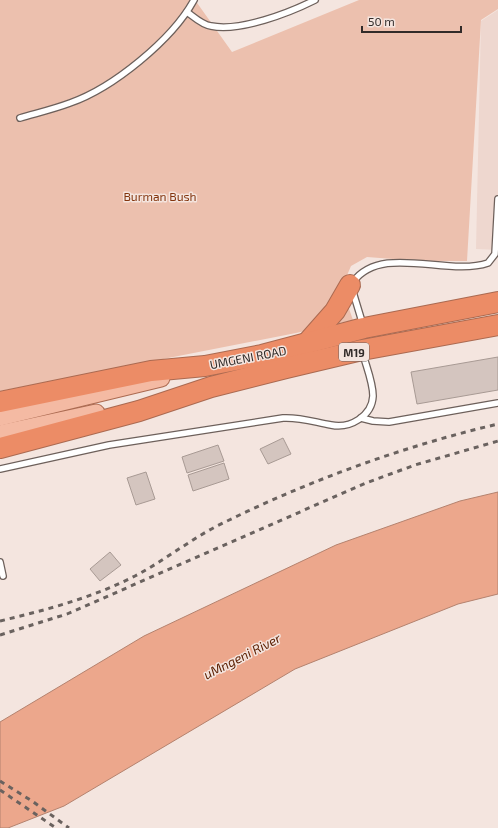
<svg xmlns="http://www.w3.org/2000/svg" width="498" height="828" viewBox="0 0 498 828" font-family="'Exo 2',sans-serif">
<style>
.built{fill:#eed7cf}
.green{fill:#ecc0ae}
.water{fill:#eca78c;stroke:#b4826e}
.building{fill:#d4c5bf;stroke:#a89a94}
.lines{fill:none;stroke-linecap:round;stroke-linejoin:round}
.lane-casing{stroke:#6d605b;stroke-width:8}
.primary-casing{stroke:#ab6a51;stroke-width:19}
.highway-casing{stroke:#ab6a51;stroke-width:22}
.lane{stroke:#fff;stroke-width:5.5}
.primary{stroke:#f4baa3;stroke-width:17}
.highway{stroke:#ec8c66;stroke-width:20}
.rail{stroke:#6a625f;stroke-width:3;stroke-dasharray:5 5;stroke-linecap:butt}
.labels{text-anchor:middle;dominant-baseline:central;stroke-width:3;stroke-linejoin:round;paint-order:stroke}
.shield{fill:#f4e5df;stroke:#6c6360;stroke-width:1}
.shield-label{font-size:11px;font-weight:bold;fill:#312b29}
.park-label{font-size:12px;fill:#83340d;stroke:#f4e5df}
.street-label{font-size:12px;fill:#312b29;stroke:#f4e5df}
.water-label{font-size:13px;font-style:italic;fill:#5e2205;stroke:#f4e5df}
</style>
<rect width="100%" height="100%" fill="#f4e5df"/>
<!-- built -->
<polygon class="built" points="498,10 498,250 476,249 481,21"/>
<!-- green -->
<polygon class="green" points="0,0 195,0 232,52 359,0 498,0 498,9 481,20 467,261 419,261 367,257 351,266 345,280 346,300 353,320 296,333 0,391"/>
<!-- water -->
<polygon class="water" points="498,492 498,594 458,604 295,669 64,806 8,828 0,828 0,722 144,636 336,545 460,501"/>
<!-- building -->
<g class="building">
<polygon points="498,357 498,390 417,404 411,372"/>
<polygon points="283,438 291,454 268,464 260,449"/>
<polygon points="218,445 224,461 187,473 182,457"/>
<polygon points="224,463 229,479 193,491 188,475"/>
<polygon points="146,472 155,499 136,505 127,478"/>
<polygon points="110,552 121,565 100,581 90,569"/>
</g>
<g class="lines">
<!-- lane casing -->
<g class="lane-casing">
<g id="lane">
<path d="M187,12C194,17 202,25 211,26C240,32 289,13 315,0"/>
<path d="M20,118C37,113 54,109 70,103C113,88 172,40 194,0"/>
<path d="M353,282C382,243 447,277 488,263L495,254L498,199"/>
<polyline points="353,292 363,325"/>
<polyline points="361,418 373,421 389,422 498,403"/>
<path d="M0,469L109,445L283,418C300,417 314,422 331,425C350,429 372,416 373,396C373,382 366,366 363,354"/>
<polyline points="0,562 3,576"/>
</g>
</g>
<!-- primary casing -->
<g class="primary-casing">
<g id="primary">
<polyline points="0,417 161,378"/>
<polyline points="0,434 96,413"/>
</g>
</g>
<!-- highway casing -->
<g class="highway-casing">
<g id="highway">
<polyline points="305,345 335,311 350,285"/>
<polyline points="0,402 151,371 205,366 262,355 364,328 498,302"/>
<polyline points="0,448 139,411 211,387 286,368 362,350 498,325"/>
</g>
</g>
<!-- lane -->
<use href="#lane" class="lane"/>
<!-- primary -->
<use href="#primary" class="primary"/>
<!-- highway -->
<use href="#highway" class="highway"/>
<!-- rail -->
<g class="rail">
<path d="M0,621C46,610 92,598 135,576C162,562 187,542 215,527C305,482 400,447 498,424"/>
<polyline points="0,635 67,614 366,483 415,465 498,441"/>
<polyline points="0,781 32,801 69,828"/>
<polyline points="0,790 56,828"/>
</g>
</g>
<g class="labels">
<!-- shield labels -->
<rect class="shield" x="339" y="343" width="30" height="18" rx="3"/>
<g class="shield-label">
<text x="354" y="352">M19</text>
</g>
<!-- park labels -->
<g class="park-label">
<text x="160" y="196">Burman Bush</text>
</g>
<!-- street labels -->
<g class="street-label">
<text transform="translate(248 357) rotate(-11)">UMGENI ROAD</text>
</g>
<!-- water labels -->
<g class="water-label">
<text transform="translate(242 656) rotate(-27)">uMngeni River</text>
</g>
</g>
<!-- scale -->
<path d="M362 26v6h99v-6" fill="none" stroke="#312b29" stroke-width="2"/>
<text x="368" y="26" font-size="12" fill="#312b29" stroke="#f4e5df" stroke-width="3" paint-order="stroke">50 m</text>
</svg>
